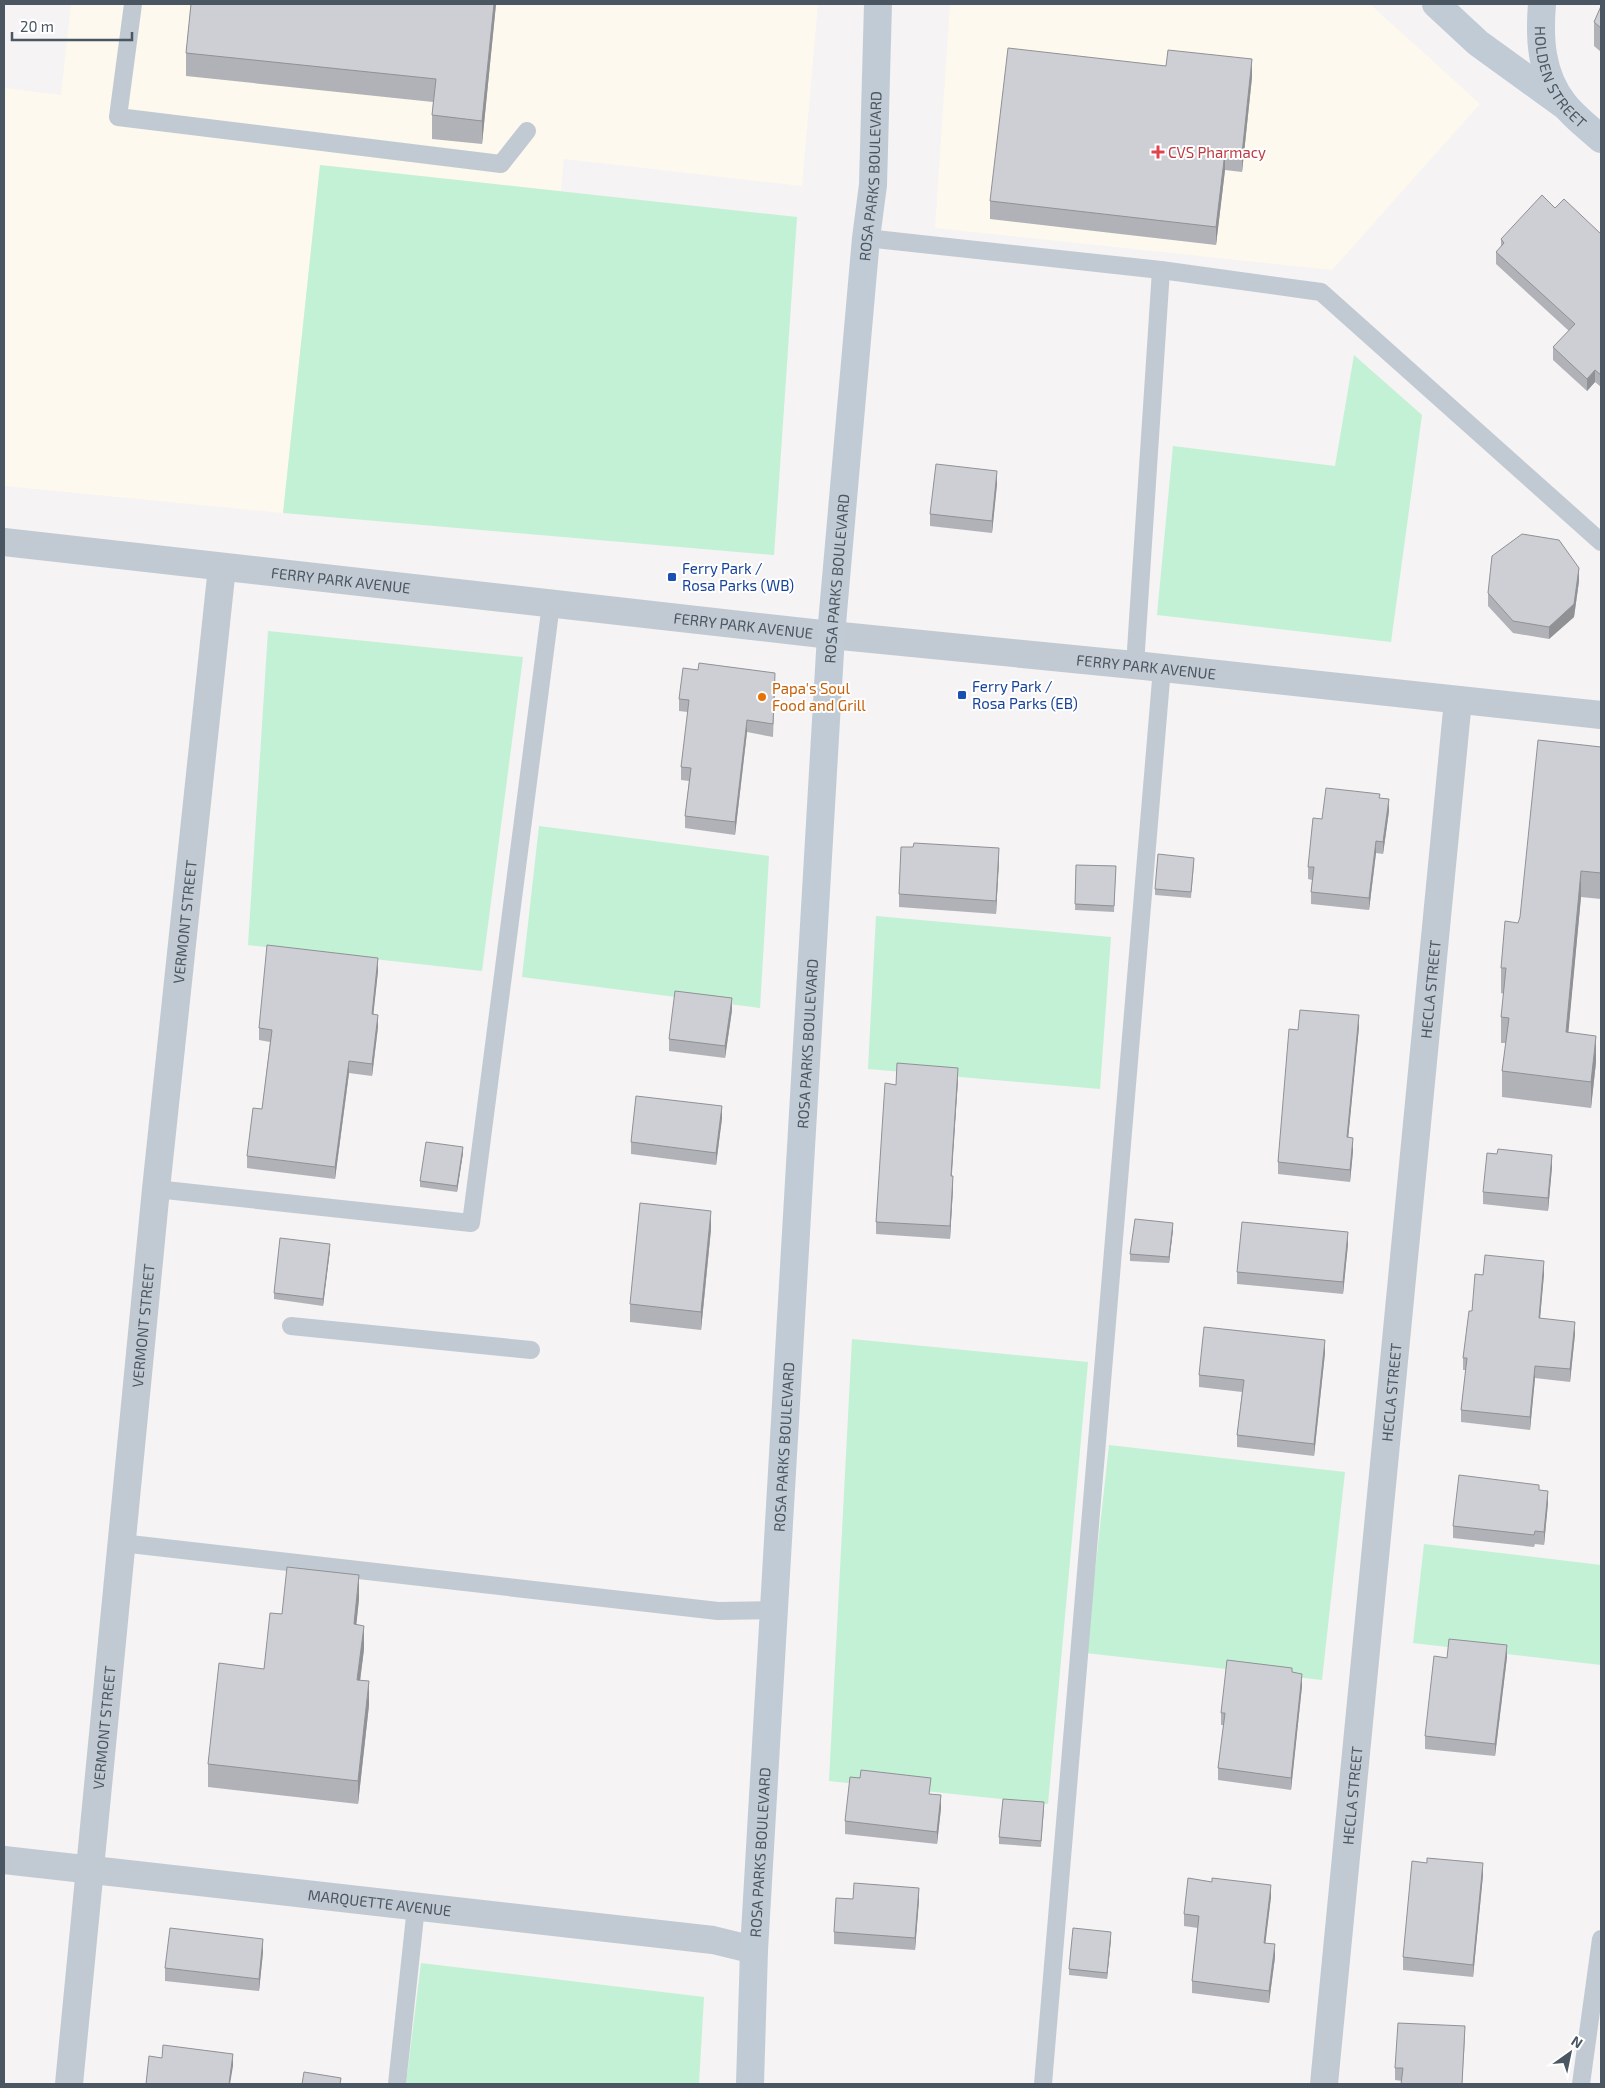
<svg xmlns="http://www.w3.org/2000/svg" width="1605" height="2088" viewBox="0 0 1605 2088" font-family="'Exo 2',sans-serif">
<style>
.commercial{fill:#fdf9ef}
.green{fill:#c3f1d5}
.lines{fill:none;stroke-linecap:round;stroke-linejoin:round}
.lane{stroke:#c1cad2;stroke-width:18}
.street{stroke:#c1cad2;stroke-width:28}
.secondary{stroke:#c1cbd6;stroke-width:28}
.wall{fill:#b0b2b7}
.shaded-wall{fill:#909195}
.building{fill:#cdcfd5;stroke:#909195}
.health-dot{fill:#e0444e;stroke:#fff;stroke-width:2}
.transit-dot{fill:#1a4fb4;stroke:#fff;stroke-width:2}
.food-dot{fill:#e8710a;stroke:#fff;stroke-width:2}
.labels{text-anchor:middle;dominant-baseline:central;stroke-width:4;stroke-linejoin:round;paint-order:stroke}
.street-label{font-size:15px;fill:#4a5661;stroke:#fff}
.health-label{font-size:15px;fill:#be3a42;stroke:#fff;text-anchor:start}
.transit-label{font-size:15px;fill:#164399;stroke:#fff;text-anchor:start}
.food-label{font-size:15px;fill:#c56008;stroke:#fff;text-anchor:start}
</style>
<rect width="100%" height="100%" fill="#f5f3f3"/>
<!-- commercial -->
<g class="commercial">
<polygon points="71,4 818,4 802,186 564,159 561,191 320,165 283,513 4,486 4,88 61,95"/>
<polygon points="950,4 1370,4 1480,104 1332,270 935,228"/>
</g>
<!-- green -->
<g class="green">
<polygon points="320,165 797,217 774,555 283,513"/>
<polygon points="1354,355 1422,415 1391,642 1157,615 1173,446 1335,466"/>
<polygon points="268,631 523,657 482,971 248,945"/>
<polygon points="539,826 769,856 760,1008 522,977"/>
<polygon points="876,916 1111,937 1100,1089 868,1069"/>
<polygon points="852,1339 1088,1362 1048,1804 829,1781"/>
<polygon points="1109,1445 1345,1472 1322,1680 1086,1653"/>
<polygon points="1424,1544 1601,1565 1601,1665 1413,1643"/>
<polygon points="421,1963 704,1997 699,2084 406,2084"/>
</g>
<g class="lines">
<!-- lane -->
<g class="lane">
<polyline points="133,4 118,117 501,164 527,131"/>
<polyline points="866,238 1161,270 1321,292 1601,542"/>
<polyline points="1135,665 1161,270"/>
<polyline points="156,1189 471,1223 551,604"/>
<polyline points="291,1326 531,1350"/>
<polyline points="121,1543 718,1611 774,1610"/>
<polyline points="397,2084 416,1907"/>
<polyline points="1043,2084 1162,668"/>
<polyline points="1581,2084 1601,1939"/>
</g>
<!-- street -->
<g class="street">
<path id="s1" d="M4,542L831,635L1144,666L1601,715"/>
<path id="s2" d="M4,1860L713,1940L754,1950"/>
<path id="s3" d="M69,2084L156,1189L222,567"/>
<path id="s4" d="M1324,2084L1458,700"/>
</g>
<!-- secondary -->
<g class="secondary">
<polyline points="1436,4 1478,43 1565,106"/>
<path id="s5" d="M1542,4C1539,39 1541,75 1564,104C1574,117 1589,128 1601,139"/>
<path id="s6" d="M750,2084L754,1950L831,635L866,238L873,185L878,4"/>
</g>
</g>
<!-- wall -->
<g class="wall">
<polygon points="191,4 496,4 482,144 432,139 432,115 433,102 186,76 186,53"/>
<polygon points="1601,6 1601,52 1594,46 1594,22"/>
<polygon points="1252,77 1242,172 1225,170 1216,245 990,219 990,201"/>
<polygon points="1555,208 1601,234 1601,387 1595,382 1587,391 1553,360 1553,347 1569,331 1496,264 1496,252 1501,247 1501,239"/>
<polygon points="997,484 992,533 930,526 930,514"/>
<polygon points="1579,581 1574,617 1549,639 1513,633 1488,606 1488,593"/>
<polygon points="775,685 773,737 747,732 735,835 685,828 685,816 689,781 681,780 681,767 688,712 679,711 679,699"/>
<polygon points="1601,747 1601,899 1581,897 1568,1032 1596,1062 1591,1108 1502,1097 1502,1071 1506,1043 1501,1043 1501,1017 1504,994 1501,993 1501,968 1518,923"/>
<polygon points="1380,798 1389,811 1383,854 1376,853 1369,910 1311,904 1311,892 1312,880 1308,879 1308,867 1322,819"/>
<polygon points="999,861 996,914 899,907 899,894"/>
<polygon points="1194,864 1191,898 1155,895 1155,889"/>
<polygon points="1076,865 1116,866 1114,912 1075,910"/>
<polygon points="378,971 373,1015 378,1027 372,1076 349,1073 335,1179 247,1168 247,1156 262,1109 270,1042 259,1040 259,1028"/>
<polygon points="732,1010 725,1058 669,1051 669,1039"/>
<polygon points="1359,1027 1348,1138 1353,1151 1350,1182 1278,1174 1278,1162 1298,1030"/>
<polygon points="958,1080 951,1176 953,1188 950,1239 876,1234 876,1222 896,1085"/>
<polygon points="722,1118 716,1165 631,1154 631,1142"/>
<polygon points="463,1153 457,1192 420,1187 420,1181"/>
<polygon points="1552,1167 1548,1211 1483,1204 1483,1192"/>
<polygon points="711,1229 701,1330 630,1322 630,1304"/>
<polygon points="1173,1230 1169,1263 1130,1261 1130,1254"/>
<polygon points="1348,1244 1343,1294 1237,1284 1237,1272"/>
<polygon points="330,1250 323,1306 274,1299 274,1293"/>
<polygon points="1544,1274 1540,1318 1575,1334 1570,1382 1535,1378 1530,1430 1461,1422 1461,1410 1466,1370 1463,1370 1463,1358 1472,1311 1483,1275"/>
<polygon points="1325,1353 1314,1456 1237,1447 1237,1435 1242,1392 1199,1387 1199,1375"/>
<polygon points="1539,1490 1548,1503 1544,1545 1535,1544 1534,1547 1453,1538 1453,1526"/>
<polygon points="359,1599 356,1625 364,1649 360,1681 369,1705 358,1804 208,1787 208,1764 264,1669 282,1614"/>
<polygon points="1507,1657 1495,1756 1425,1749 1425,1736 1447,1658"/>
<polygon points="1292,1672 1302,1686 1291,1790 1218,1780 1218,1768 1224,1725 1221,1725 1221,1713"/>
<polygon points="930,1794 941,1808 937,1844 845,1834 845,1821"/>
<polygon points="1044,1808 1041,1847 999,1844 999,1837"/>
<polygon points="1483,1875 1473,1977 1403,1970 1403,1957"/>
<polygon points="1271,1897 1265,1943 1275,1957 1269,2003 1192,1993 1192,1981 1198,1928 1184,1926 1184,1914"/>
<polygon points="853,1899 919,1900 915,1950 834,1944 834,1932"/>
<polygon points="1111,1939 1107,1979 1069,1975 1069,1969"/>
<polygon points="263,1952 259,1991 165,1981 165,1968"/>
<polygon points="1465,2039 1462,2084 1401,2084 1402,2081 1395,2080 1395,2068"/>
</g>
<!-- shaded-wall -->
<g class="shaded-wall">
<polygon points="494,4 496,4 482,144 482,121"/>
<polygon points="1252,59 1252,77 1242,172 1242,154"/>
<polygon points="1225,152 1225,170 1216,245 1216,227"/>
<polygon points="1595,370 1595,382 1587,391 1587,379"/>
<polygon points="997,471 997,484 992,533 992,521"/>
<polygon points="1579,568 1579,581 1574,617 1549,639 1549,627"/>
<polygon points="747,720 747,732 735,835 735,822"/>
<polygon points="1389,799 1389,811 1383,854 1383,842"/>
<polygon points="1376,841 1376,853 1369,910 1369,898"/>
<polygon points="999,848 999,861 996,914 996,901"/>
<polygon points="1581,871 1581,897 1566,1058 1566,1032"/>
<polygon points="378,958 378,971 372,1027 372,1014"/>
<polygon points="732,998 732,1010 725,1058 725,1046"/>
<polygon points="378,1015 378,1027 372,1076 372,1064"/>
<polygon points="1359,1015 1359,1027 1347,1150 1347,1137"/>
<polygon points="1596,1036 1596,1062 1591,1108 1591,1082"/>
<polygon points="349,1061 349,1073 335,1179 335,1167"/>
<polygon points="958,1068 958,1080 951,1188 951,1176"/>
<polygon points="722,1106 722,1118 716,1165 716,1153"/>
<polygon points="1353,1138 1353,1151 1350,1182 1350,1170"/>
<polygon points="463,1147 463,1153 457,1192 457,1186"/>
<polygon points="1552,1155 1552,1167 1548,1211 1548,1198"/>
<polygon points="953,1176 953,1188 950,1239 950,1226"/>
<polygon points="711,1211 711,1229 701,1330 701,1312"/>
<polygon points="1173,1223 1173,1230 1169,1263 1169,1257"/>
<polygon points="1348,1232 1348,1244 1343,1294 1343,1282"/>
<polygon points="330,1244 330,1250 323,1306 323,1299"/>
<polygon points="1544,1261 1544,1274 1539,1330 1539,1318"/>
<polygon points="1575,1322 1575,1334 1570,1382 1570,1369"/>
<polygon points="1325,1340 1325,1353 1314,1456 1314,1444"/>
<polygon points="1535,1366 1535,1378 1530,1430 1530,1417"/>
<polygon points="1548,1491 1548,1503 1544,1545 1544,1532"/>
<polygon points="359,1575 359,1599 354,1647 354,1624"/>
<polygon points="364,1626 364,1649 357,1704 357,1680"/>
<polygon points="1507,1645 1507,1657 1495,1756 1495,1744"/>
<polygon points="1302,1674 1302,1686 1291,1790 1291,1778"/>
<polygon points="369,1681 369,1705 358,1804 358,1781"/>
<polygon points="941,1795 941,1808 937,1844 937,1832"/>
<polygon points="1483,1863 1483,1875 1473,1977 1473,1965"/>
<polygon points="1271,1885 1271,1897 1264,1955 1264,1943"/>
<polygon points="919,1888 919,1900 915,1950 915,1938"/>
<polygon points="1111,1932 1111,1939 1107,1979 1107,1973"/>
<polygon points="263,1939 263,1952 259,1991 259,1979"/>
<polygon points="1275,1944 1275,1957 1269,2003 1269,1991"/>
<polygon points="233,2054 233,2066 230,2084 229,2084"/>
</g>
<!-- building -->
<g class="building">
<polygon points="191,4 494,4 482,121 432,115 436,79 186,53"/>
<polygon points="1601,6 1601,28 1594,22"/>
<polygon points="1008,48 1166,66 1168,50 1252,59 1242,154 1225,152 1216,227 990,201"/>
<polygon points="1542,195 1555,208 1564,199 1601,234 1601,375 1595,370 1587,379 1553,347 1575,324 1496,252 1504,243 1501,239"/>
<polygon points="936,464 997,471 992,521 930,514"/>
<polygon points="1522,534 1559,540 1579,568 1574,604 1549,627 1513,621 1488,593 1492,556"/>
<polygon points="699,663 775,673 773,724 747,720 735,822 685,816 691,768 681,767 689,700 679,699 683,668 698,670"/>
<polygon points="1538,740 1601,747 1601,873 1581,871 1566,1032 1596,1036 1591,1082 1502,1071 1509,1018 1501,1017 1506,968 1501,968 1505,921 1518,923 1520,917"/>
<polygon points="1326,788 1380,794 1379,798 1389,799 1383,842 1376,841 1369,898 1311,892 1314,867 1308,867 1313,818 1322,819"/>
<polygon points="914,843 999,848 996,901 899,894 901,847 913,847"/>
<polygon points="1158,854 1194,858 1191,892 1155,889"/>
<polygon points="1076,865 1116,866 1114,906 1075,904"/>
<polygon points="267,945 378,958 372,1014 378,1015 372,1064 349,1061 335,1167 247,1156 253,1108 262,1109 272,1030 259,1028"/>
<polygon points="675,991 732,998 725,1046 669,1039"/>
<polygon points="1300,1010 1359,1015 1347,1137 1353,1138 1350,1170 1278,1162 1289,1029 1298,1030"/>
<polygon points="897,1063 958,1068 951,1176 953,1176 950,1226 876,1222 885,1083 896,1085"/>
<polygon points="636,1096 722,1106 716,1153 631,1142"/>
<polygon points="426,1142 463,1147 457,1186 420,1181"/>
<polygon points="1498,1149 1552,1155 1548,1198 1483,1192 1487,1153 1497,1154"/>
<polygon points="640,1203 711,1211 701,1312 630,1304"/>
<polygon points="1135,1219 1173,1223 1169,1257 1130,1254"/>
<polygon points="1242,1222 1348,1232 1343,1282 1237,1272"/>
<polygon points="280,1238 330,1244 323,1299 274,1293"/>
<polygon points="1485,1255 1544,1261 1539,1318 1575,1322 1570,1369 1535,1366 1530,1417 1461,1410 1467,1358 1463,1358 1469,1311 1472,1311 1475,1274 1483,1275"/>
<polygon points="1204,1327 1325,1340 1314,1444 1237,1435 1244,1380 1199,1375"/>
<polygon points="1459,1475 1539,1485 1539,1490 1548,1491 1544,1532 1535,1531 1534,1535 1453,1526"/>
<polygon points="287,1567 359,1575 354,1624 364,1626 357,1680 369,1681 358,1781 208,1764 219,1663 264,1669 270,1613 282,1614"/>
<polygon points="1449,1639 1507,1645 1495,1744 1425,1736 1434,1656 1447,1658"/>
<polygon points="1227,1660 1292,1668 1292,1672 1302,1674 1291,1778 1218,1768 1225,1713 1221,1713"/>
<polygon points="861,1770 931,1778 929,1794 941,1795 937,1832 845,1821 850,1777 860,1778"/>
<polygon points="1003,1799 1044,1802 1041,1841 999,1837"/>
<polygon points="1427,1858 1483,1863 1473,1965 1403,1957 1412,1861 1427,1863"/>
<polygon points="1188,1878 1212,1882 1212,1878 1271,1885 1264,1943 1275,1944 1269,1991 1192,1981 1199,1916 1184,1914"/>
<polygon points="854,1883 919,1888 915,1938 834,1932 836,1898 853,1899"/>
<polygon points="170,1928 263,1939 259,1979 165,1968"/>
<polygon points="1073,1928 1111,1932 1107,1973 1069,1969"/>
<polygon points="1398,2023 1465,2026 1462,2084 1401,2084 1403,2068 1395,2068"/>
<polygon points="163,2045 233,2054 229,2084 146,2084 149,2056 162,2058"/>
<polygon points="304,2072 341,2078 340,2084 302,2084"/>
</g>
<!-- markers -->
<path class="health-dot" d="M1155.5 144.5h5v5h5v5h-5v5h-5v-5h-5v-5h5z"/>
<g class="transit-dot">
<rect x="667" y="572" width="10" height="10" rx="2.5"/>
<rect x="957" y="690" width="10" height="10" rx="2.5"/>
</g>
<circle class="food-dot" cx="762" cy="697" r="5"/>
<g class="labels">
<!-- street labels -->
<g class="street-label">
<text stroke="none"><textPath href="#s5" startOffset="78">HOLDEN STREET</textPath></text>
<text stroke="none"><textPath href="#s6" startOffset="1912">ROSA PARKS BOULEVARD</textPath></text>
<text stroke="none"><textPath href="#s6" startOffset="1508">ROSA PARKS BOULEVARD</textPath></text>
<text stroke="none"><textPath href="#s1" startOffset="339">FERRY PARK AVENUE</textPath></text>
<text stroke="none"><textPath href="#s1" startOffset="744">FERRY PARK AVENUE</textPath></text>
<text stroke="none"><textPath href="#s1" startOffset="1149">FERRY PARK AVENUE</textPath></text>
<text stroke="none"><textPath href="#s3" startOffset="1168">VERMONT STREET</textPath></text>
<text stroke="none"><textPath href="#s4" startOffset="1100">HECLA STREET</textPath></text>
<text stroke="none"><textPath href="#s6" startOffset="1042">ROSA PARKS BOULEVARD</textPath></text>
<text stroke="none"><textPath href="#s3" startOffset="762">VERMONT STREET</textPath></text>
<text stroke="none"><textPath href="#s4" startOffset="695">HECLA STREET</textPath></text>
<text stroke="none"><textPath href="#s6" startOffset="638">ROSA PARKS BOULEVARD</textPath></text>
<text stroke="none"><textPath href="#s3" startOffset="358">VERMONT STREET</textPath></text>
<text stroke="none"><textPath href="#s4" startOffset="290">HECLA STREET</textPath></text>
<text stroke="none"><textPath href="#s6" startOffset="232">ROSA PARKS BOULEVARD</textPath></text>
<text stroke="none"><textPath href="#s2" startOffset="378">MARQUETTE AVENUE</textPath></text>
</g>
<!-- health labels -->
<g class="health-label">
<text x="1168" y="152">CVS Pharmacy</text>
</g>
<!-- transit labels -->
<g class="transit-label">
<text x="682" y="568">Ferry Park /<tspan x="682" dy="17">Rosa Parks (WB)</tspan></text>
<text x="972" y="686">Ferry Park /<tspan x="972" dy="17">Rosa Parks (EB)</tspan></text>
</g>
<!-- food labels -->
<g class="food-label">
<text x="772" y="688">Papa's Soul<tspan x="772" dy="17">Food and Grill</tspan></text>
</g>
</g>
<!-- border -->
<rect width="1605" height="2088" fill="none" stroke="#4a5661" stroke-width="10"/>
<!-- north arrow -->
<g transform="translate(1570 2053) rotate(33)" stroke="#ffffff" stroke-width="4" paint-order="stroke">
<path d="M0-4L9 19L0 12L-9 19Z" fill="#4a5661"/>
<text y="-8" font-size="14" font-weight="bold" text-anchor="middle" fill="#4a5661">N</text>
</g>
<!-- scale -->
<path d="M12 32v8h120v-8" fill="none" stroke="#4a5661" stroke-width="2.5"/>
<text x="20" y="32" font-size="15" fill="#4a5661" stroke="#ffffff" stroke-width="4" paint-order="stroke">20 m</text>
</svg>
